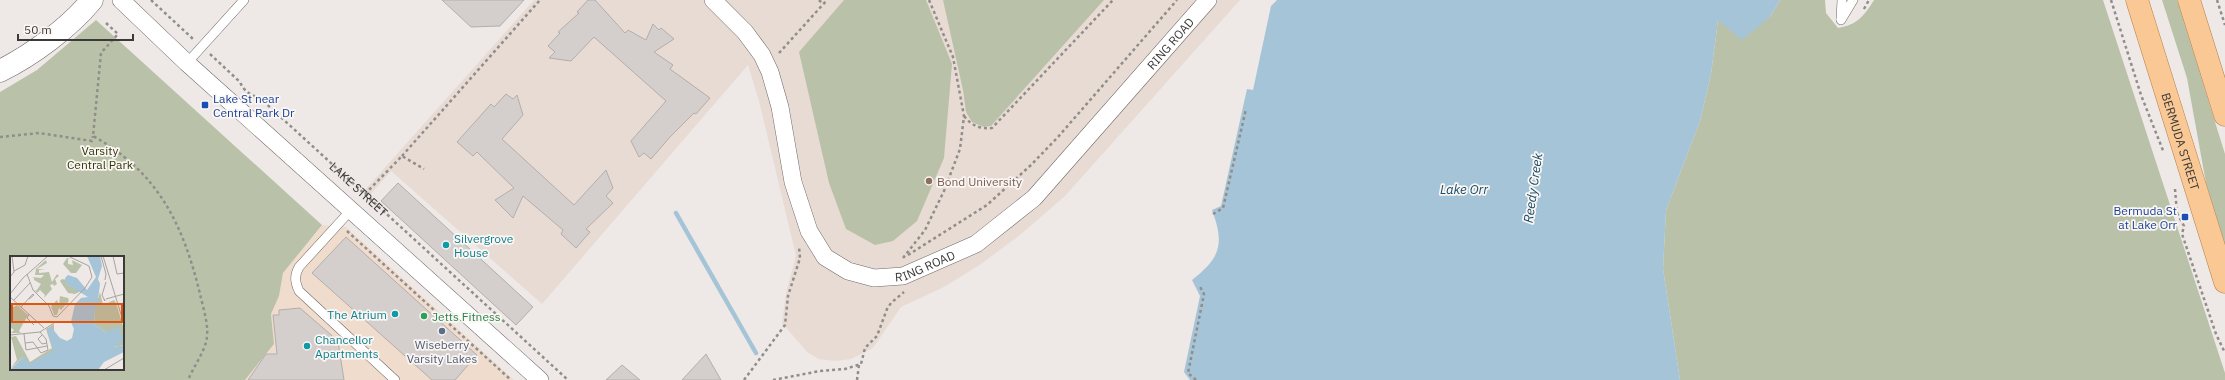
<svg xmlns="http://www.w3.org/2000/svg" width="2225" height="380" viewBox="0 0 2225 380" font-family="'IBM Plex Sans',sans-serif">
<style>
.commercial{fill:#f0dccd}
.built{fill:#e8dbd4}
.green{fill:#b9c2a9;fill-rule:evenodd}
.water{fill:#a5c4d7}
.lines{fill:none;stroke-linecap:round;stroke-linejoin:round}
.stream{stroke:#a5c4d7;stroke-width:4.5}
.building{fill:#d4cfcc;stroke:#b3aeab}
.lane-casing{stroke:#6d6866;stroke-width:10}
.street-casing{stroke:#6d6866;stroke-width:18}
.secondary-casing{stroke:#6d6866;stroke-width:23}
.primary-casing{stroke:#b47f45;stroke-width:23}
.path{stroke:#908d8b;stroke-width:2.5;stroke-dasharray:3 3;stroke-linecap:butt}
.lane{stroke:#fff;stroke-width:9}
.street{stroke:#fff;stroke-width:17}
.secondary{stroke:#fff;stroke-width:22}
.primary{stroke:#f9c894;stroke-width:22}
.transit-dot{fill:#1a4fb4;stroke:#fbf6f3;stroke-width:1.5}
.education-dot{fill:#8d6e63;stroke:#fbf6f3;stroke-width:1.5}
.culture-dot{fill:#0f9aa8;stroke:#fbf6f3;stroke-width:1.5}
.leisure-dot{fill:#2e9e5b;stroke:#fbf6f3;stroke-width:1.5}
.service-dot{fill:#5c6f8a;stroke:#fbf6f3;stroke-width:1.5}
.labels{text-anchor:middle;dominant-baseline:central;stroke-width:3.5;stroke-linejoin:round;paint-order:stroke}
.street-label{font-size:12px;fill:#3c3a39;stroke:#fbf6f3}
.transit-label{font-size:12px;fill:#164399;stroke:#fbf6f3;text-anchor:start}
.park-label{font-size:12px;fill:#2e3a07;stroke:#fbf6f3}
.education-label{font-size:12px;fill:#785e54;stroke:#fbf6f3;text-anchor:start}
.culture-label{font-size:12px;fill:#0d838f;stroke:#fbf6f3;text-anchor:start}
.leisure-label{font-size:12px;fill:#27864d;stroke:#fbf6f3;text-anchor:start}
.service-label{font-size:12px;fill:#4e5e75;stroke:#fbf6f3}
.water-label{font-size:13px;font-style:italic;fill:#134c68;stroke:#fbf6f3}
.inset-road{fill:none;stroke:#a7a3a1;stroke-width:1}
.view{fill:#df570e;fill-opacity:0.15;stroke:#df570e;stroke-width:2}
.inset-edge{fill:none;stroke:#3c3a39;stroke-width:2}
</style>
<rect width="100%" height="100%" fill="#eee9e6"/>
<!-- commercial -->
<polygon class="commercial" points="322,225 346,227 514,380 245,380 274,344 271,314 279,296 283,273"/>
<!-- built -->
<polygon class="built" points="534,0 1240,0 1065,196 1020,235 981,264 944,287 901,307 873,348 851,359 835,361 819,359 807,352 782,323 786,293 796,256 759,101 748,65 542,304 391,171 370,195 365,190"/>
<!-- green -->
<g class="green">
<polygon points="844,0 926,0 952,64 944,158 917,221 893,241 875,245 846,229 829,183 799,52"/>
<polygon points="943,0 1104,0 991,126 984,127 972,122 966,112 963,90"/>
<path d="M1780,0H1825L1826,13L1838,28C1857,25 1864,16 1874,0H2103L2225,373V380H1680L1663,269L1666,210L1700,121L1711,74L1718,20L1770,17Z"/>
<polygon points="2162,0 2177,0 2225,154 2225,245 2206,183 2187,78"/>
<path d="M96,20L322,225L283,273L279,296L271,314L274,344L245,380H0V92L37,70ZM11,257H123V369H11Z"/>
</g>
<!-- water -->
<path class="water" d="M1277,0H1780L1770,17L1742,40L1718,20L1711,74L1700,121L1666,210L1663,269L1680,380H1190L1184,372L1200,296L1192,280C1220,258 1225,245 1212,210L1221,206L1247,89L1253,90L1271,6Z"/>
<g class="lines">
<!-- stream -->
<polyline class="stream" points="676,213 756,353"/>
</g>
<!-- building -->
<g class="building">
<polygon points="442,0 524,0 500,26 471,27"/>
<polygon points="588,0 595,0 625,33 628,30 646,40 653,24 659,30 661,28 674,39 654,52 673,65 670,69 710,98 696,114 694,113 670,137 651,159 644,153 639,157 631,141 666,101 594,37 571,61 549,58 555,52 548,46 560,33 558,32 579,13 577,12"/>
<polygon points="506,94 513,99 517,95 523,115 502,139 574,205 606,170 613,188 606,196 613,203 586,229 590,232 576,248 561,234 563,230 523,196 513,218 495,200 514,188 477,152 473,156 457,142 491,104 494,107"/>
<polygon points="398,183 533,307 516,325 381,201"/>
<polygon points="346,237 477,355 455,380 432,380 312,273"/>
<polygon points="300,308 338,341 344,380 248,380 266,354 277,354 273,315 279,315 279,310"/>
<polygon points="706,354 721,380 682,380"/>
<polygon points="622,365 640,380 606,380"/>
</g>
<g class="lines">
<!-- lane casing -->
<g class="lane-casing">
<g id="lane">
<polyline points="1841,19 1842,0"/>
<polyline points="1841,20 1853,0"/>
<polyline points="187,63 244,0"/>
<path d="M351,210L299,267C294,276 295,282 299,291L395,380"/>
</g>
</g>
<!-- street casing -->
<g class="street-casing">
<g id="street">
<polyline points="121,0 187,63 540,380"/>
<path id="s2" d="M713,0L745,32L762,55L770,72L780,107L793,182L809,231L825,257L848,271L874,278L903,276L976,244L1034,198L1208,0"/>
</g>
</g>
<!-- secondary casing -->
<g class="secondary-casing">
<path id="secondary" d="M0,71C32,55 69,28 92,0"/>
</g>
<!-- primary casing -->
<g class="primary-casing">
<g id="primary">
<path id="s3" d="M2137,0L2225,282"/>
<polyline points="2189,0 2225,115"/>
</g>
</g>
<!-- path -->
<g class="path">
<polyline points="151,0 193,39"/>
<polyline points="819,0 823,4"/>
<polyline points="2111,0 2141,95 2164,153"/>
<polyline points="2217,0 2225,25"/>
<polyline points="1864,9 1869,0"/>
<path d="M106,23L118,34L101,53L93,136C158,172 183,224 200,294C203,308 210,327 206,342C203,354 193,368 188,380"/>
<polyline points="779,53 827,0"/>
<path id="s1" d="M210,54L240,82C244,92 251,95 261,99L568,380"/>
<path d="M964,116C972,126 980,129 992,128L1113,0"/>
<polyline points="0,137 39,133 92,141 93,136"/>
<polyline points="402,156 540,0"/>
<polyline points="2175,189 2177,213 2184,226 2182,234 2216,334 2225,353"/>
<polyline points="365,194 402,156 424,169"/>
<polyline points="1213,214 1223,208 1246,109"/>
<polyline points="347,231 511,380"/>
<polyline points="908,255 987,205 1031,165 1058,137 1177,0"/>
<polyline points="903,258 925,230 944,191 960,149 964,116 953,57 929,0"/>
<polyline points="744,380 785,325 788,296 800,258 799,247"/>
<polyline points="773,380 820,371 845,369 861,364 865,348 877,336 887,309 891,303 904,292"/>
<polyline points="857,380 859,365"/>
<polyline points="1196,380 1188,373 1204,294 1199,285"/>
</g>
<!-- lane -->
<use href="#lane" class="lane"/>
<!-- street -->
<use href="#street" class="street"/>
<!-- secondary -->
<use href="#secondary" class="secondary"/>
<!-- primary -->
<use href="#primary" class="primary"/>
</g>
<!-- markers -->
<g class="transit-dot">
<rect x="201" y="101" width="8" height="8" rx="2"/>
<rect x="2181" y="213" width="8" height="8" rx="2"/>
</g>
<circle class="education-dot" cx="929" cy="181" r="4"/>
<g class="culture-dot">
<circle cx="446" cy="245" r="4"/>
<circle cx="395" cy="314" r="4"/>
<circle cx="307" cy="346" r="4"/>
</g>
<circle class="leisure-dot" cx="424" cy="316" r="4"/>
<circle class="service-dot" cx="442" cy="331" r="4"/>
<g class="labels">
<!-- street labels -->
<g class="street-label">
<text stroke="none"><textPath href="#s2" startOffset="730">RING ROAD</textPath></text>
<text stroke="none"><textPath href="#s3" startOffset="148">BERMUDA STREET</textPath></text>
<text stroke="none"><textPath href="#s1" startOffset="202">LAKE STREET</textPath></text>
<text stroke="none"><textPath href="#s2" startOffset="394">RING ROAD</textPath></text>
</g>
<!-- transit labels -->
<g class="transit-label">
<text x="213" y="98">Lake St near<tspan x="213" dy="14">Central Park Dr</tspan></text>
<text x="2177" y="210" text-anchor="end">Bermuda St<tspan x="2177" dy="14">at Lake Orr</tspan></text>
</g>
<!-- park labels -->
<g class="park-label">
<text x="100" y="150">Varsity<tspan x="100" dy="14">Central Park</tspan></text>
</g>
<!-- education labels -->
<g class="education-label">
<text x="937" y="181">Bond University</text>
</g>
<!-- culture labels -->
<g class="culture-label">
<text x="454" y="238">Silvergrove<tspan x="454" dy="14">House</tspan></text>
<text x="387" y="314" text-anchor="end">The Atrium</text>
<text x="315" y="339">Chancellor<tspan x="315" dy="14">Apartments</tspan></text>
</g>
<!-- leisure labels -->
<g class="leisure-label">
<text x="432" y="316">Jetts Fitness</text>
</g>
<!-- service labels -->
<g class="service-label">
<text x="442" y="344">Wiseberry<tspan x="442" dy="14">Varsity Lakes</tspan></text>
</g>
<!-- water labels -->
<g class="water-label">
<text transform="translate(1533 188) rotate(-82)">Reedy Creek</text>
<text x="1464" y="189">Lake Orr</text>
</g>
</g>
<!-- overview -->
<g transform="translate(10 256)">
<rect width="114" height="114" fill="#eee9e6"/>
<path d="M57,2L61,3H58V8L63,9L62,4L72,9L66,17H61L53,8ZM36,4L37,7L27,13H35L29,14V17L39,16L42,26L47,18L49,20L45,23L47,28L44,30L43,28L40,29L42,33L34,42L35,39L30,34L27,37L23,33L26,35L31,28L24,24V22L34,27L22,21L31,22L34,19H25L26,13L19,19ZM52,23L57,24L56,28L71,35L65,38L58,37L50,25ZM90,36L93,49L104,44L106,47L114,73V89L103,91L96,76L85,69L84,58ZM50,40L58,42L59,45L51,54L49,52L47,59H44L41,50L47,44L49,49ZM7,49L18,59L9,75L11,77H1L4,74L0,71V53ZM44,68V96L19,109L13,101L0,113L7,104L1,81L6,80L20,106L42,92L36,73Z" fill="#b9c2a9"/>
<path d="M77,0H90L92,10L88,23L90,28L88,44L90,47L87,49L84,58L85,69L96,76L109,71L113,85L103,91L114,89V96L94,106L88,114H0L14,100L19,108L43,95L37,73L41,71L50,82L57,85L62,82L64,73L61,66L65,48L71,42L78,41L56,28L55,22L58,19L67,22L77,34L86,21Z" fill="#a5c4d7"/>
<path class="inset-road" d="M91,0L96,18L95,24M93,0L114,68M103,0L107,18L114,17M4,15L15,9L18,0M17,18L23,34L39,50L43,60L47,61L75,32L82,21L79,10L60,1M0,21L4,16L2,0M0,38L13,22L38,0M0,41L34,72M94,43L95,45L92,39L96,26M96,43L114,38M4,44L20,27M11,51L23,38L24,39L19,43M19,58L17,62L24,69M14,78L16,94L37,90M0,79L30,76L44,67M32,79L28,83L32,88L37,87M15,87L23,86L31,97L38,94L36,83L30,76M94,114L114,102"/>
<path class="view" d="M2,48H112V66H2Z"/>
<rect width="114" height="114" class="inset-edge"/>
</g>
<!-- scale -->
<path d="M18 34v6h115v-6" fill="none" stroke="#3c3a39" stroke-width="2"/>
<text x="24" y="34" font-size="12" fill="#3c3a39" stroke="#fbf6f3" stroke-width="3" paint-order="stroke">50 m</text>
</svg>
